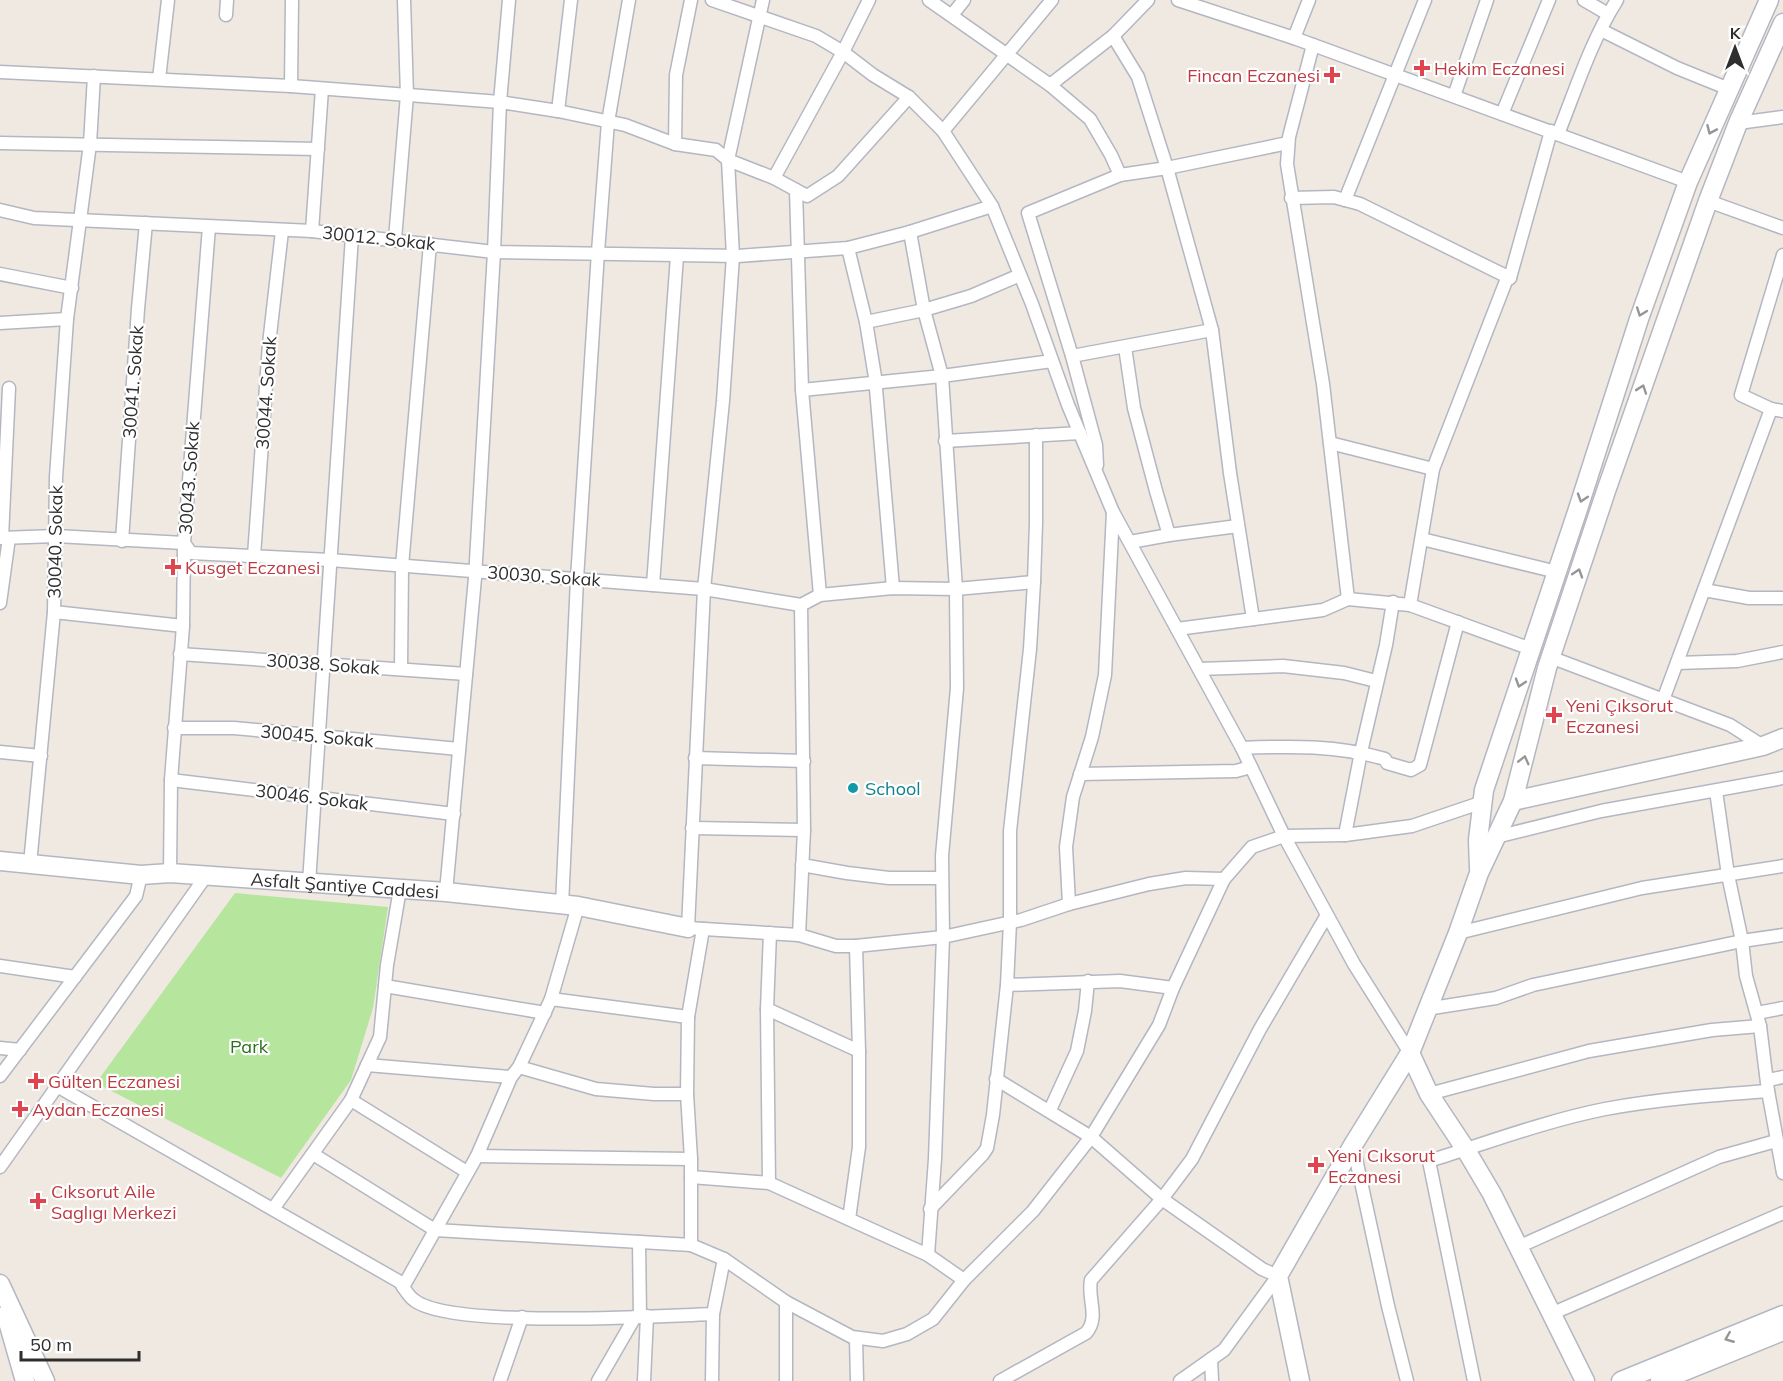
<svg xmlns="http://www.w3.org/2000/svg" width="1783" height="1381" viewBox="0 0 1783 1381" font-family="Mulish,sans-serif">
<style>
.green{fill:#b6e59e}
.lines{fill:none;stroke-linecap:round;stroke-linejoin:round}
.street-casing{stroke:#b4b7c1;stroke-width:15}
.secondary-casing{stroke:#b4b7c1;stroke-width:21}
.street{stroke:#fff;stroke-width:12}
.secondary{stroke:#fff;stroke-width:18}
.oneway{stroke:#969696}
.health-dot{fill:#e0444e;stroke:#fff;stroke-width:2}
.culture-dot{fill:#0f9aa8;stroke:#fff;stroke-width:2}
.labels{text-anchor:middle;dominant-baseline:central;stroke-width:4.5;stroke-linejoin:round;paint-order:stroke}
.health-label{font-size:18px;fill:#be3a42;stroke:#fff;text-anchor:start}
.street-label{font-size:18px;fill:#2e2e2e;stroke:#fff}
.culture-label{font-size:18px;fill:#0d838f;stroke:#fff;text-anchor:start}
.park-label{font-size:18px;fill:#2c6e1b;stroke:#fff}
</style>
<rect width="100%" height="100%" fill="#efe9e1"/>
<!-- green -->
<polygon class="green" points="235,893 388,907 373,1008 351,1080 281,1178 96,1083"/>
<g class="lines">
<!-- street casing -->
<g class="street-casing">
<g id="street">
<polyline points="712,0 816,36 843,52 873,75 909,97 943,131 992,206 1032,304 1068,405 1113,512 1242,748 1284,836 1354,964 1410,1053"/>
<polyline points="763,0 728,160 774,178 807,196 838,176 909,97"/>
<polyline points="929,0 1050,85 1090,119 1111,155 1120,175"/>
<polyline points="1178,0 1294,38 1688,182"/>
<polyline points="1584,0 1608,14"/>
<polyline points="226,15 227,0"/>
<polyline points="952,15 964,0"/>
<polyline points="1601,30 1677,68 1729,89"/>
<polyline points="1113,36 1138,77 1167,168 1212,330 1230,473 1253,619"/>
<polyline points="1294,38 1309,0"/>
<polyline points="1313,45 1289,137 1287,164 1323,384 1348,599 1410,605 1531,649"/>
<polyline points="0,72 291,86 500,102 558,111 625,125 675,144 716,150 728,160 733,256 723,401 704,589 688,928 799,935"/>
<polyline points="159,79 168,0"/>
<polyline points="1050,85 1113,36 1148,0"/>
<polyline points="291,86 292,0"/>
<polyline points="1454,96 1487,0"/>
<polyline points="558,111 571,0"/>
<polyline points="1502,114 1549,0"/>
<polyline points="1738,123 1783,117"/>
<polyline points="943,131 1052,0"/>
<path d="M1558,134C1576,89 1591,41 1617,0"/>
<polyline points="0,143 318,149"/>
<polyline points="675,144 676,75 691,0"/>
<polyline points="774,178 843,52 869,0"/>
<polyline points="796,190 802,390 820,595"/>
<polyline points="1291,198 1334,197 1360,204 1510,278"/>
<polyline points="1345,200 1425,0"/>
<polyline points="1708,201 1783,228"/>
<polyline points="0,210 34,218 312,231 494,252 738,256 848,248 910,232 992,206"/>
<polyline points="312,231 322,89"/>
<polyline points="910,232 924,310 942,376 956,589 957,688 942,856 943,937 935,1159 928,1255"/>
<polyline points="395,239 407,95 404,0"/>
<polyline points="848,248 866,322 875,377 893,588"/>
<polyline points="1783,255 1741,395 1771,409 1783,411"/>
<polyline points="0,274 72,288"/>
<polyline points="866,322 924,310 971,296 1020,275"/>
<polyline points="0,323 67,319"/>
<polyline points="1125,347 1134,408 1156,491 1169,535"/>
<polyline points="1072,356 1212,330"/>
<polyline points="802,390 942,376 1052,361"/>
<polyline points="945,441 1080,433"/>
<polyline points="1330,443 1433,469"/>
<polyline points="1097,465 1096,445 1072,356 1028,213 1120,175 1167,168 1288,143"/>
<polyline points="0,538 56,536 184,543 191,553 330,560 704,589 801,605 820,595 893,588 956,589 1034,582"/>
<polyline points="2,538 9,388"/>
<polyline points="1422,539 1557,572"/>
<polyline points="122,541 138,309 146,223"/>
<polyline points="1130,542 1169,535 1238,526"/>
<polyline points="254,556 269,344 282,231"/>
<polyline points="653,585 677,256"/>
<polyline points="1704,590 1749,598 1783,598"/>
<polyline points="0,603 9,538"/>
<polyline points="801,605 804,830 799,935 836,946 856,946 943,937 1021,920 1069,904 1149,884 1186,878 1224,879"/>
<polyline points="1410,605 1433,469 1506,281 1510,278 1551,131"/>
<polyline points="54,612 183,626"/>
<polyline points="1177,629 1323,610 1348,599"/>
<polyline points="180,654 466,674"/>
<polyline points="1550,657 1730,725 1763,746"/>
<polyline points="1677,663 1737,661 1783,652"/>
<polyline points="401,669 402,566 430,244"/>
<polyline points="1199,669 1283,666 1344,673 1376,681"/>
<polyline points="1663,700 1771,409"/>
<polyline points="174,728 234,728 459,749"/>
<path d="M1242,748C1291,746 1337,745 1385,759L1387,763L1411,770L1420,765L1458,622"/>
<polyline points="0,752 41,756"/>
<polyline points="695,758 804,761"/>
<polyline points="1080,774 1236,771 1251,767"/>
<polyline points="171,780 454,814"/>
<polyline points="1716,791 1728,875 1742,941 1746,976 1760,1026 1768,1091 1783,1173"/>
<polyline points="692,828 804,830"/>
<polyline points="1345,835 1361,752 1386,645 1393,602"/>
<polyline points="1496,837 1601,811 1783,778"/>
<polyline points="30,864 54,612 56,477 67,319 90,144 94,76"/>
<polyline points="802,865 847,873 889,878 941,878"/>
<polyline points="170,873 171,780 183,626 184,543 209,227"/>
<polyline points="309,883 352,236"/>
<polyline points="446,892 475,578 494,252 500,102 509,0"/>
<polyline points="1069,904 1066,847 1073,797 1092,737 1105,675 1113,512"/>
<polyline points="562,905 577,579 598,252 608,122 629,0"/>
<polyline points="703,929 688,1017 687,1094 691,1159 691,1245 724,1259 786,1302 852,1337 883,1341 907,1334 933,1319 964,1280 1033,1211 1091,1137 1159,1025 1173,988 1224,879 1252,847 1284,836 1345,835 1412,826 1483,802"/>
<polyline points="1458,933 1642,888 1783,866"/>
<polyline points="0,966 75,977"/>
<polyline points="1007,985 1120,981 1173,988"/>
<polyline points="385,986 545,1013"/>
<polyline points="551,999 688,1017"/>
<polyline points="767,1009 859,1051"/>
<polyline points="1426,1009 1496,998 1533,985 1742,941 1783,935"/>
<polyline points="1757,1013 1783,1008"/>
<polyline points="0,1048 20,1050"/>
<polyline points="367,1065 511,1077"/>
<polyline points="519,1067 596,1089 654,1094 687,1094"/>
<polyline points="0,1076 136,896 141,875"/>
<polyline points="996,1079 1091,1137 1162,1199 1262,1269 1278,1276 1224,1350 1180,1381"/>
<polyline points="1768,1080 1783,1077"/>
<path d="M57,1086L400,1282C404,1288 408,1296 414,1300C450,1329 660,1316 713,1314"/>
<polyline points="1429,1094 1589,1051 1712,1030 1760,1026"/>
<polyline points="351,1100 467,1172"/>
<polyline points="1050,1110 1077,1051 1085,1011 1088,981"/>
<polyline points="1353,1145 1388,1306 1407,1381"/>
<polyline points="313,1154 435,1230 691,1245"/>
<polyline points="477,1156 691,1159"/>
<polyline points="0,1167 206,876"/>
<polyline points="691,1177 769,1183 928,1255 964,1280"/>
<polyline points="769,1183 767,1009 770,933"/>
<polyline points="273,1209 351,1100 380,1037 387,965 400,889"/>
<polyline points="930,1209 983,1154 987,1148 993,1115 1007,985 1010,922 1010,831 1030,649 1034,582 1036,523 1036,435"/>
<polyline points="849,1219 859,1147 859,1051 856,946"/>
<polyline points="639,1242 640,1316"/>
<polyline points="1518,1247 1719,1157 1776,1141"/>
<polyline points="403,1287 477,1156 511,1077 519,1067 551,999 578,906"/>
<polyline points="1551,1314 1783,1213"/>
<polyline points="856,1338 857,1381"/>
<polyline points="1211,1359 1212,1381"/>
<polyline points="500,1381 522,1317"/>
<polyline points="598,1381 635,1317"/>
<polyline points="644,1381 647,1316"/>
<polyline points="712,1381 713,1314 724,1259"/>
<polyline points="786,1381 786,1302"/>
<path d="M1000,1381L1086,1333C1100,1317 1087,1299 1091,1280L1162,1199L1192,1159L1260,1029L1327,915"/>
<path d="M1474,1381L1429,1161C1487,1143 1545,1121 1605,1109C1659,1099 1713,1095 1768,1091"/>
</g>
</g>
<!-- secondary casing -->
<g class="secondary-casing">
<g id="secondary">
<polyline points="1513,801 1763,746 1783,738"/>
<path id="s1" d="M0,861L141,875L170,873L446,892L578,906L688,928"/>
<polyline points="1479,868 1478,840 1484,790 1577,512 1639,319 1688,182 1769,0"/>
<polyline points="1410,1053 1429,1094 1466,1150 1492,1194 1585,1381"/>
<polyline points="0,1284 45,1381"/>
<polyline points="6,1315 25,1381"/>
<polyline points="1300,1381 1278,1276 1353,1145 1410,1053 1458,933 1479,873 1513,801 1547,668 1606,491 1708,201 1738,123 1783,23"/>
<polyline points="1621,1381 1783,1315"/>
<polyline points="1660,1381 1783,1331"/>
</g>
</g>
<!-- street -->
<use href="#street" class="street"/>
<!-- secondary -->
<use href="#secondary" class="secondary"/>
</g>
<!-- one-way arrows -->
<defs><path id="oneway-chevron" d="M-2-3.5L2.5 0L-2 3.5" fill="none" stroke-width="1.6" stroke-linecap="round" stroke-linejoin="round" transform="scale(1.5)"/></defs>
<g class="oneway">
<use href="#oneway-chevron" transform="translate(1711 130) rotate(114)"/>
<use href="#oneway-chevron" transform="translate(1641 312) rotate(110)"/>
<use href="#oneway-chevron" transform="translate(1642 389) rotate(-71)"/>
<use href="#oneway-chevron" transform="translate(1582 498) rotate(108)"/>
<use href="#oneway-chevron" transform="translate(1578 573) rotate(-72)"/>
<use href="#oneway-chevron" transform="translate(1520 683) rotate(108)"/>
<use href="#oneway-chevron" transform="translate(1524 760) rotate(-76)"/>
<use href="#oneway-chevron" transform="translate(1729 1338) rotate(158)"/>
</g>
<!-- markers -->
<g class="health-dot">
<path d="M1419 59h6v6h6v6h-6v6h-6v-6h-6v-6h6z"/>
<path d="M1329 66h6v6h6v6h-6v6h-6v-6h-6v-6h6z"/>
<path d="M170 558h6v6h6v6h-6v6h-6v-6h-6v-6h6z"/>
<path d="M1551 706h6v6h6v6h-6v6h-6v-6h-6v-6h6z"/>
<path d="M33 1072h6v6h6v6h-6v6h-6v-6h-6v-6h6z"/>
<path d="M17 1100h6v6h6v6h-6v6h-6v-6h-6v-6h6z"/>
<path d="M1313 1156h6v6h6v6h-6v6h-6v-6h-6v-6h6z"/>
<path d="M35 1192h6v6h6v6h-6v6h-6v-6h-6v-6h6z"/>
</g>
<circle class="culture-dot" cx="853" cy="788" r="6"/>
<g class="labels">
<!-- health labels -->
<g class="health-label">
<text x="1434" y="68">Hekim Eczanesi</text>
<text x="1320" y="75" text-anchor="end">Fincan Eczanesi</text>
<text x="185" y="567">Kusget Eczanesi</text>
<text x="1566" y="705">Yeni Çıksorut<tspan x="1566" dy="21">Eczanesi</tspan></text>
<text x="48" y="1081">Gülten Eczanesi</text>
<text x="32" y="1109">Aydan Eczanesi</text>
<text x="1328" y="1155">Yeni Cıksorut<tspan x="1328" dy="21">Eczanesi</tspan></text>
<text x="51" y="1191">Cıksorut Aile<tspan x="51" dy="21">Saglıgı Merkezi</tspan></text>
</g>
<!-- street labels -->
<g class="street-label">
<text transform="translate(379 238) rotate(6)">30012. Sokak</text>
<text transform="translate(133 382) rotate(-86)">30041. Sokak</text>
<text transform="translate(266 393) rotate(-86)">30044. Sokak</text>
<text transform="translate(189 478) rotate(-86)">30043. Sokak</text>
<text transform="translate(55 542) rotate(-89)">30040. Sokak</text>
<text transform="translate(544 576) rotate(4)">30030. Sokak</text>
<text transform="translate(323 664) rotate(4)">30038. Sokak</text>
<text transform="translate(317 736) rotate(5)">30045. Sokak</text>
<text transform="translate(312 797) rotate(7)">30046. Sokak</text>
<text stroke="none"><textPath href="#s1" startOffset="346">Asfalt Şantiye Caddesi</textPath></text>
</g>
<!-- culture labels -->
<g class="culture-label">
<text x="865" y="788">School</text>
</g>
<!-- park labels -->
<g class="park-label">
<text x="249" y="1046">Park</text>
</g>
</g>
<!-- north arrow -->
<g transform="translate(1735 48)" stroke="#ffffff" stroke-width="4.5" paint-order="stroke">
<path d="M0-4.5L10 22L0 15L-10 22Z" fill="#2e2e2e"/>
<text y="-9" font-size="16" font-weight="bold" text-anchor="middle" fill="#2e2e2e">K</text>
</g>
<!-- scale -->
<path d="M21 1351v9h118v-9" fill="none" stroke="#2e2e2e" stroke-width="3"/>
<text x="30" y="1351" font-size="18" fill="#2e2e2e" stroke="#ffffff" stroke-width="4.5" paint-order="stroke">50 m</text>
</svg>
